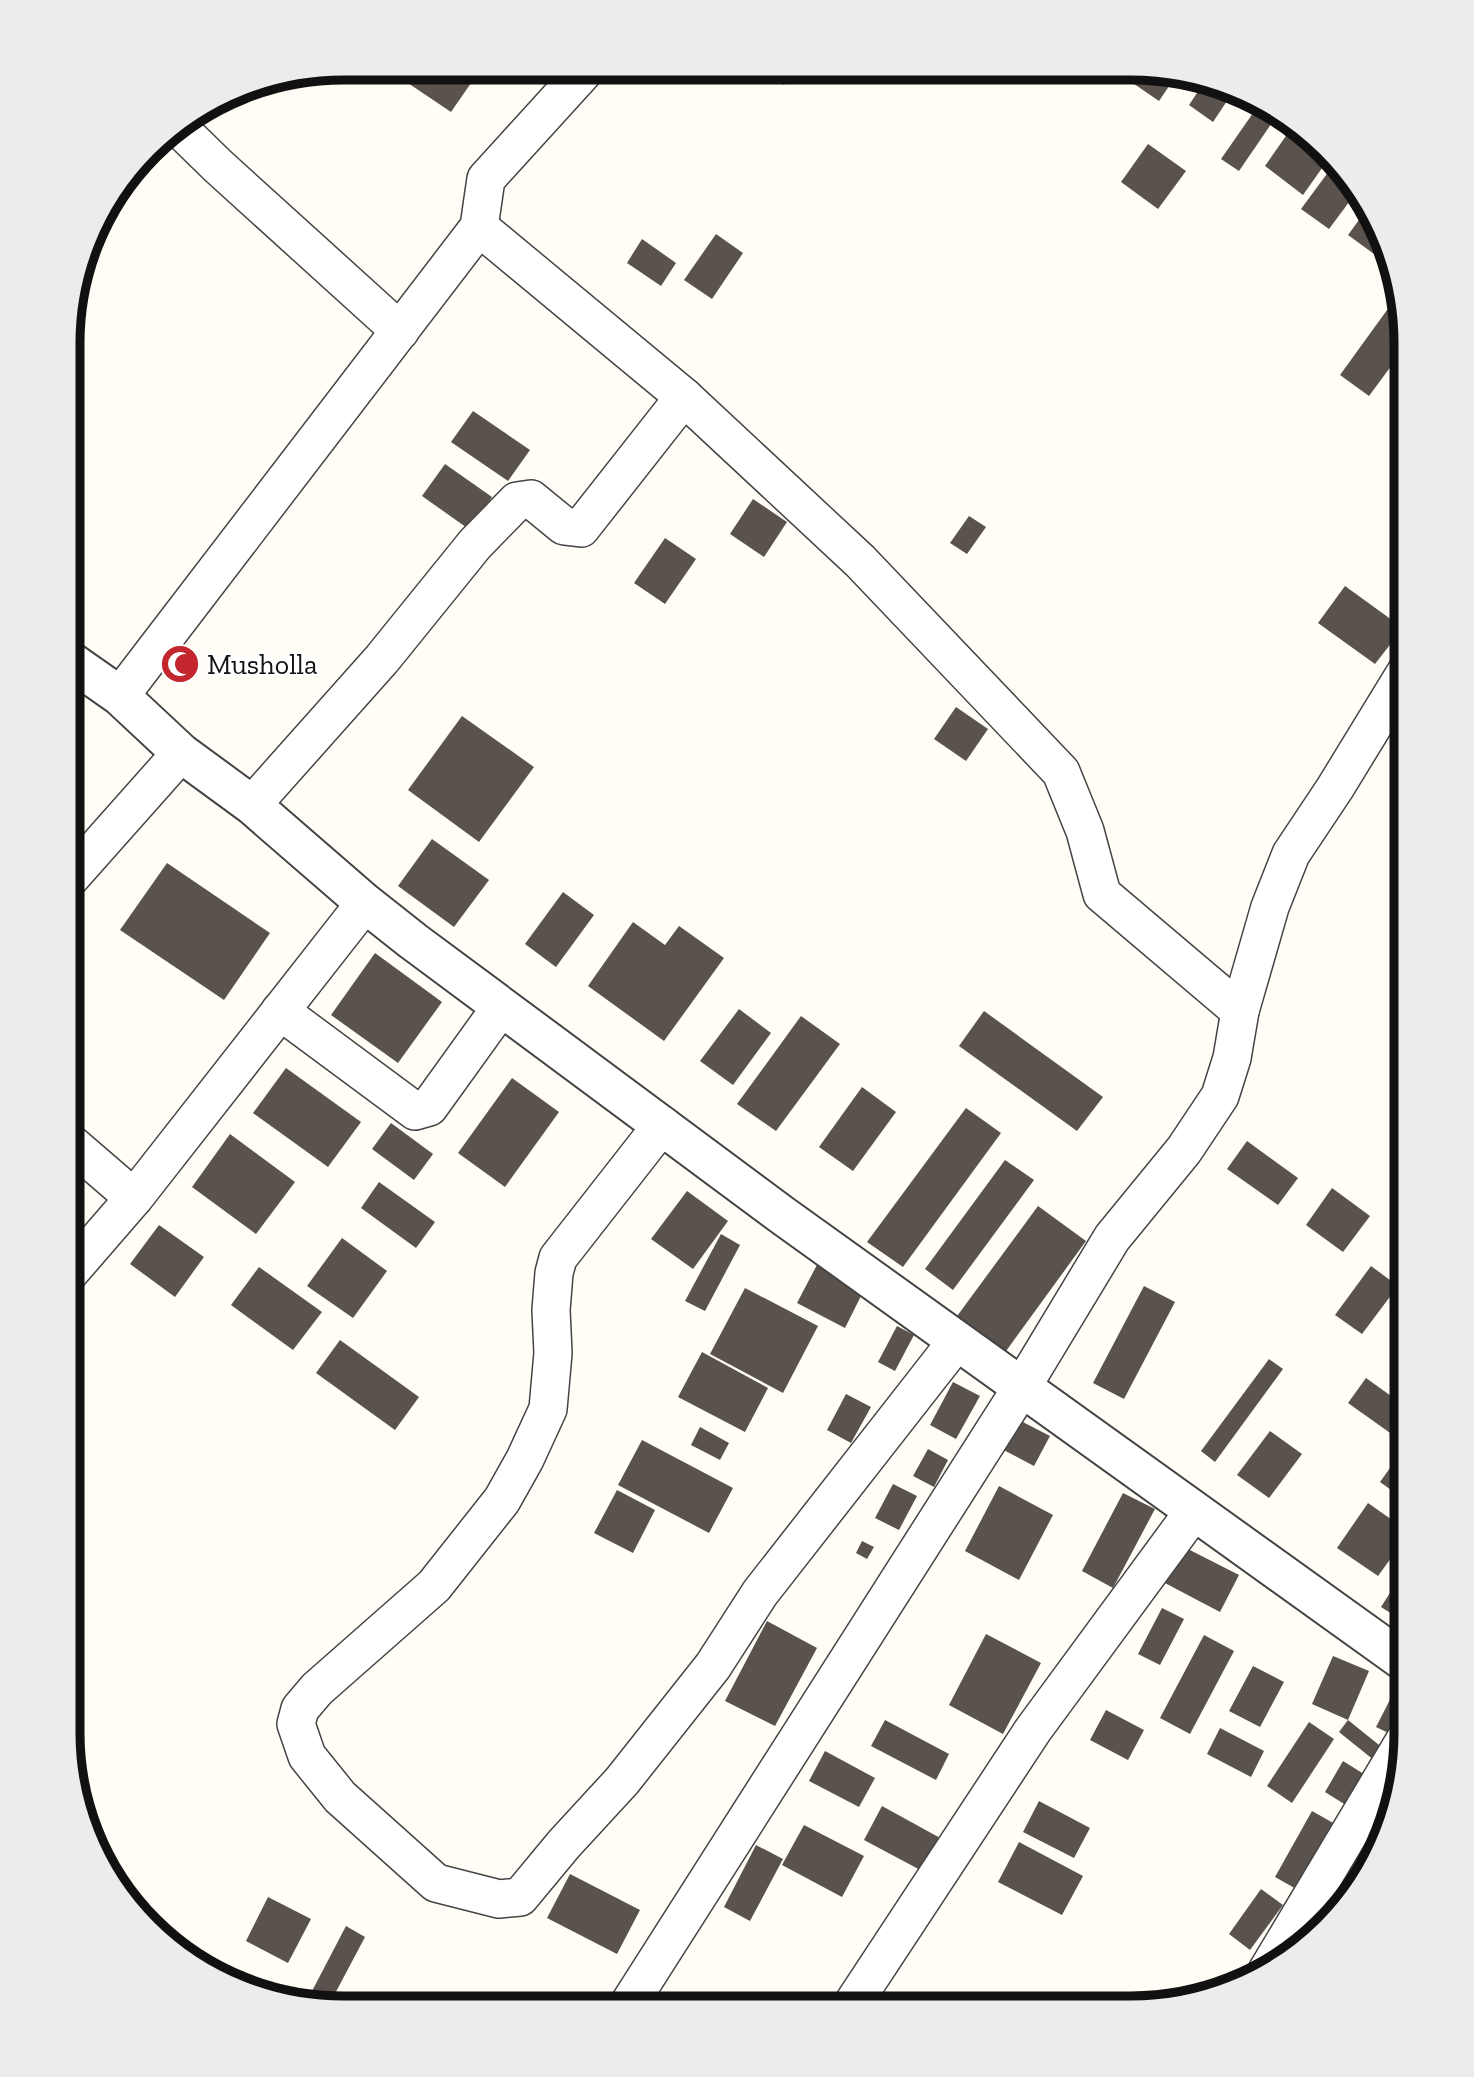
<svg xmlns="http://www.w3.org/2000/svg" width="1474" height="2077" viewBox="0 0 1474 2077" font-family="'Zilla Slab',serif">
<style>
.building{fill:#5a524d}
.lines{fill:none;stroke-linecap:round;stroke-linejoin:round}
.minor-casing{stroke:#444;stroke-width:40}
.tertiary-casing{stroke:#444;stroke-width:42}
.minor{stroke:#fff;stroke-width:37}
.tertiary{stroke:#fff;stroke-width:38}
.labels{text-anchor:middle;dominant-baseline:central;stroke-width:7;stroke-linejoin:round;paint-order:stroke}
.poi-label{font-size:28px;fill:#111;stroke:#fff;text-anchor:start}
.rim{fill:none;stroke:#111;stroke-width:9}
</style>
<rect width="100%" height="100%" fill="#fffdf5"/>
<!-- building -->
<g class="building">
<polygon points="396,68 479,69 480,70 451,112 393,73"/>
<polygon points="762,69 794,70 784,85"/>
<polygon points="1124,71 1167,71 1178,73 1159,101 1121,75"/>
<polygon points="1205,81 1235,89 1213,122 1189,105"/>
<polygon points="1260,103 1278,114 1239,171 1221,159"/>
<polygon points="1295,123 1327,161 1303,195 1265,166"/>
<polygon points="1148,144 1186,171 1158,209 1121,182"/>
<polygon points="1332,167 1355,194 1329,229 1301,209"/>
<polygon points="1367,209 1378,222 1386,260 1385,262 1348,235"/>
<polygon points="716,234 743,253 712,299 684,280"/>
<polygon points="642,239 676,263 661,286 627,263"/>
<polygon points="1395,299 1406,346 1369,396 1340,375"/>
<polygon points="473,411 530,450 508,481 451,442"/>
<polygon points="445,464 492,497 470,530 422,496"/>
<polygon points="753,499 787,522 764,557 730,534"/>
<polygon points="969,516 986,527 967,554 950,543"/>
<polygon points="665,538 696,559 665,604 634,583"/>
<polygon points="1345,586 1403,628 1375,664 1318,623"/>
<polygon points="956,707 988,729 966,761 934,739"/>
<polygon points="462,716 534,767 479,842 408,790"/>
<polygon points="432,839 489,880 454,927 398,886"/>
<polygon points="167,863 270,933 224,1000 120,930"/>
<polygon points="563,892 594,915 556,967 525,944"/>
<polygon points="633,922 665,945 679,926 724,958 664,1041 588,986"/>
<polygon points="375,953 442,1002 398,1063 331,1015"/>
<polygon points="739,1009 771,1033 733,1085 700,1061"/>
<polygon points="984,1011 1103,1097 1077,1131 959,1046"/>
<polygon points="801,1016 840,1044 776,1131 737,1104"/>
<polygon points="286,1068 361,1122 328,1167 253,1113"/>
<polygon points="512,1078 559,1112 505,1187 458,1153"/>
<polygon points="862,1087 896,1112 853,1171 819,1147"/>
<polygon points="966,1108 1001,1133 903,1267 867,1242"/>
<polygon points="391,1123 433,1154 414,1180 372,1149"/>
<polygon points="230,1134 295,1182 256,1234 192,1187"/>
<polygon points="1247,1141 1298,1178 1278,1205 1227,1169"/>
<polygon points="1005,1160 1034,1180 953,1290 925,1269"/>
<polygon points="379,1182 435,1222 416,1248 361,1208"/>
<polygon points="1332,1188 1370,1216 1343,1252 1306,1225"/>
<polygon points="687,1191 728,1221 693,1269 651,1239"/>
<polygon points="1038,1206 1086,1241 1001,1358 952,1323"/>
<polygon points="159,1225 204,1257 175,1297 130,1264"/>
<polygon points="721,1234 740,1245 705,1311 685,1301"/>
<polygon points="342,1238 387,1271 353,1318 307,1286"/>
<polygon points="819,1261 866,1286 845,1328 797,1303"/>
<polygon points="1371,1266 1398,1286 1362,1334 1335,1315"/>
<polygon points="259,1267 322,1312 293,1350 231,1305"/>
<polygon points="1144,1286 1175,1302 1124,1399 1093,1383"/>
<polygon points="745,1288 818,1326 783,1393 710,1354"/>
<polygon points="897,1326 914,1335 895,1371 878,1362"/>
<polygon points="340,1340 419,1397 395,1430 316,1373"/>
<polygon points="702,1352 768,1388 745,1432 678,1397"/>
<polygon points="1269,1359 1283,1369 1215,1462 1201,1451"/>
<polygon points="1366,1378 1405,1406 1405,1418 1393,1435 1348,1403"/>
<polygon points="953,1382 980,1396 956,1439 930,1425"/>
<polygon points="846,1394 871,1407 851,1443 827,1430"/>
<polygon points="1013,1417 1050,1436 1034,1466 998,1447"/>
<polygon points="700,1427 729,1443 720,1460 691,1445"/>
<polygon points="1270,1431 1302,1454 1269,1498 1237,1475"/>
<polygon points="642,1440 733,1488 709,1533 618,1485"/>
<polygon points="1405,1447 1405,1500 1380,1482"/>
<polygon points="928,1449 948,1460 934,1487 913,1476"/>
<polygon points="893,1484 917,1496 899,1530 875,1518"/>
<polygon points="999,1486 1053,1515 1019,1580 965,1551"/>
<polygon points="617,1490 655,1510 633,1553 594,1533"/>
<polygon points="1123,1493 1155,1509 1113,1588 1082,1571"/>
<polygon points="1368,1503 1405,1529 1405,1539 1378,1576 1337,1548"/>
<polygon points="862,1541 874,1547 867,1559 856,1553"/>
<polygon points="1182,1546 1239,1575 1220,1612 1163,1582"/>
<polygon points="1402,1574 1405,1576 1405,1622 1381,1607"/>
<polygon points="1162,1608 1184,1619 1160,1665 1138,1654"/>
<polygon points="767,1621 817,1648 775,1726 725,1701"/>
<polygon points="986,1634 1041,1663 1003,1734 949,1705"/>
<polygon points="1204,1635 1234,1651 1190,1734 1160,1718"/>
<polygon points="1333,1656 1369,1671 1348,1720 1312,1704"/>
<polygon points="1253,1666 1284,1682 1260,1727 1229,1711"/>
<polygon points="1396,1688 1405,1692 1405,1726 1399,1738 1376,1727"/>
<polygon points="1106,1710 1144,1730 1128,1760 1090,1740"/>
<polygon points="885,1720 949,1754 936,1780 871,1746"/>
<polygon points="1348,1720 1384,1749 1375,1761 1339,1732"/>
<polygon points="1309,1722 1334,1739 1292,1803 1267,1786"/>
<polygon points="1220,1728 1264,1751 1251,1777 1207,1754"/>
<polygon points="825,1751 875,1778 859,1807 809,1781"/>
<polygon points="1343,1761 1367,1776 1349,1807 1325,1792"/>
<polygon points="1039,1801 1090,1828 1074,1858 1023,1832"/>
<polygon points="882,1806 942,1839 924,1872 864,1840"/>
<polygon points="1312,1811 1335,1824 1298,1890 1275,1877"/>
<polygon points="804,1825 864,1856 842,1897 782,1865"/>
<polygon points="1019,1842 1083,1876 1062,1915 998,1882"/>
<polygon points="756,1845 783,1859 750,1921 724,1907"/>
<polygon points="570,1874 640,1910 617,1954 547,1918"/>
<polygon points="1261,1889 1283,1905 1250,1950 1229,1934"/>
<polygon points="268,1897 311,1919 288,1963 246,1941"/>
<polygon points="346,1926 365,1937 330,2003 311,1993"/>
</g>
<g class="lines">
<!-- minor casing -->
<g class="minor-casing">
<g id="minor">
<polyline points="178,127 218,166 400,331"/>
<polyline points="479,227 684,397 860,561 1061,772 1085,831 1102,894 1240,1011"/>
<polyline points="120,696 479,227 486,179 586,69"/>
<polyline points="252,805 382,659 475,544 517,501 531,499 564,526 581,528 684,397"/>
<polyline points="70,878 181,753"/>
<polyline points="280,1011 415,1111 429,1107 501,1007"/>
<polyline points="662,1125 558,1258 554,1273 551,1310 553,1353 548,1409 525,1459 502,1500 434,1586 317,1689 300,1709 296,1724 307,1756 340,1797 436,1883 499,1899 520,1897 564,1844 622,1781 713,1666 760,1593 957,1341"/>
<polyline points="69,1142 134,1198"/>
<polyline points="69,1273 134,1198 365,903"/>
<polyline points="1267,1971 1405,1740"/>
<polyline points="627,2007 1022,1387 1112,1238 1184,1150 1220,1096 1232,1058 1240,1011 1270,907 1291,854 1335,788 1406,672"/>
<polyline points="850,2008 1033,1730 1194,1511"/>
</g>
</g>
<!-- tertiary casing -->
<g class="tertiary-casing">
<polyline id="tertiary" points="70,661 120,696 181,753 252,805 365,903 413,941 782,1215 1405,1662"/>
</g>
<!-- minor -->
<use href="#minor" class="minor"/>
<!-- tertiary -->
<use href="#tertiary" class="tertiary"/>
</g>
<!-- icons -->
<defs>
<g id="mosque-disc" transform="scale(2.0125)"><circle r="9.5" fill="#c4262e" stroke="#fff"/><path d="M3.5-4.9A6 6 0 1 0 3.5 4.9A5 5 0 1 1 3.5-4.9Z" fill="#fff"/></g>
</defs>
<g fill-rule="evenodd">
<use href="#mosque-disc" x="180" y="664"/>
</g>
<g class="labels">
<!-- poi labels -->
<g class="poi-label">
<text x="207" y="664">Musholla</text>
</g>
</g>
<!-- crop -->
<path d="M0 0H1474V2077H0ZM343 80H1131A263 263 0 0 1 1394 343V1733A263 263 0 0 1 1131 1996H343A263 263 0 0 1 80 1733V343A263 263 0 0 1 343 80Z" fill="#ececec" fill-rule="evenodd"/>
<path class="rim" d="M343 80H1131A263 263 0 0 1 1394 343V1733A263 263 0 0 1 1131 1996H343A263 263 0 0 1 80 1733V343A263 263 0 0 1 343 80Z"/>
</svg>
